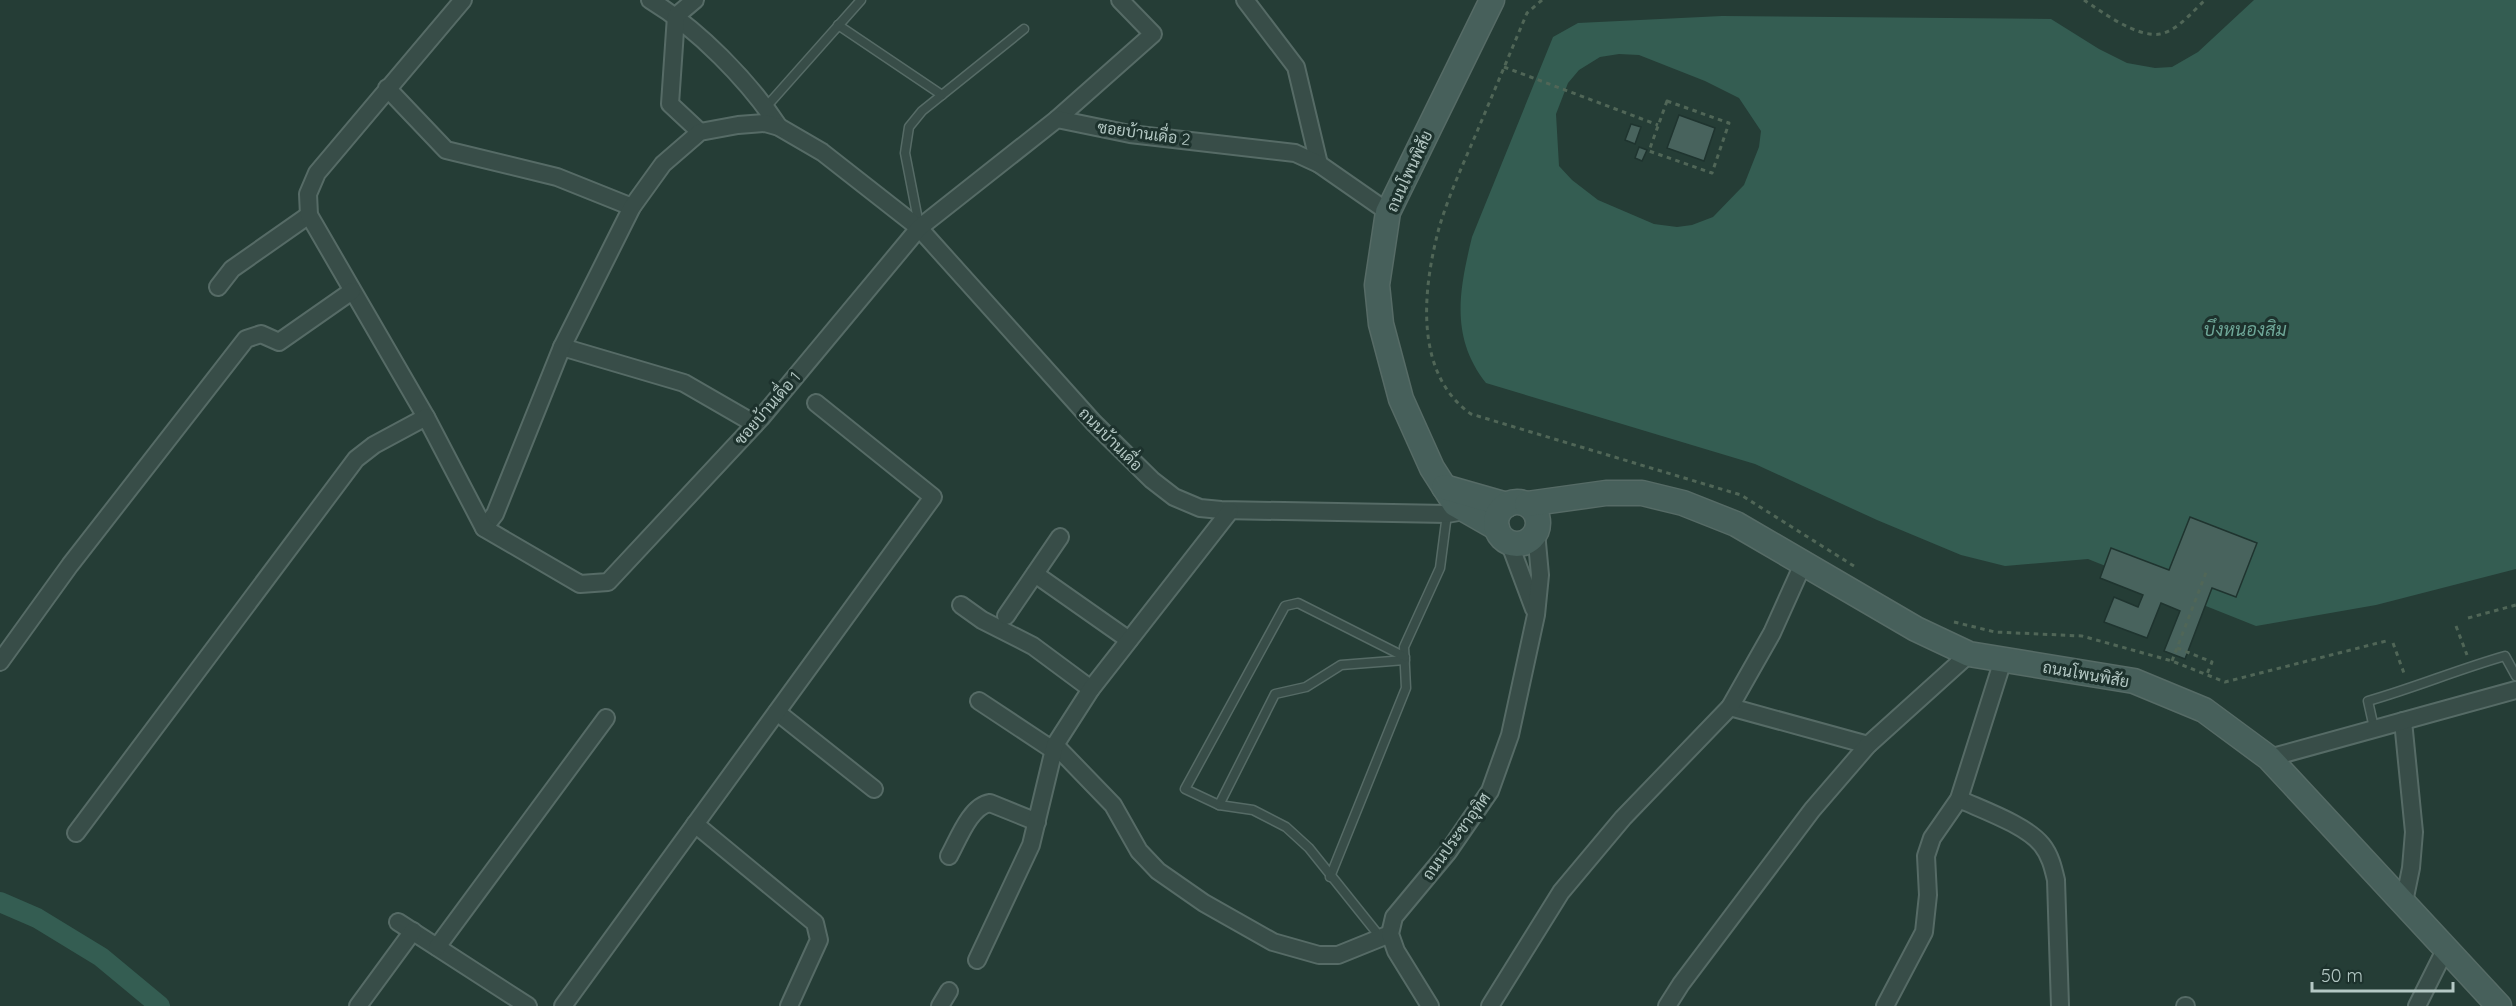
<svg xmlns="http://www.w3.org/2000/svg" width="2516" height="1006" viewBox="0 0 2516 1006" font-family="Quicksand,Sarabun,sans-serif">
<style>
.water{fill:#345d52;fill-rule:evenodd}
.lines{fill:none;stroke-linecap:round;stroke-linejoin:round}
.canal{stroke:#345d52;stroke-width:20}
.building{fill:#48635d;stroke:#1f342f;stroke-width:1.5}
.lane-casing{stroke:#566b66;stroke-width:11}
.street-casing{stroke:#566b66;stroke-width:20}
.secondary-casing{stroke:#566b66;stroke-width:27}
.path{stroke:#506657;stroke-width:3;stroke-dasharray:4.5 4.5;stroke-linecap:butt}
.lane{stroke:#384d48;stroke-width:8}
.street{stroke:#384d48;stroke-width:16}
.secondary{stroke:#47605b;stroke-width:24}
.labels{text-anchor:middle;dominant-baseline:central;stroke-width:6;stroke-linejoin:round;paint-order:stroke}
.street-label{font-size:16px;fill:#b4c8c4;stroke:#1d322d}
.water-label{font-size:18px;font-style:italic;fill:#6ea697;stroke:#1d322d}
</style>
<rect width="100%" height="100%" fill="#253d36"/>
<!-- water -->
<path class="water" d="M2254,0H2516V569L2376,605L2256,626L2088,559L2005,566L1961,555L1877,520L1755,464L1486,383C1450,337 1459,291 1472,237L1553,37L1578,23L1722,16L2051,19L2099,49L2127,63L2155,68L2172,67L2198,52ZM1619,54L1639,55L1705,81L1739,98L1761,131L1759,147L1744,185L1713,217L1692,225L1677,227L1654,224L1598,200L1572,180L1559,166L1556,114L1568,83L1579,70L1600,57Z"/>
<g class="lines">
<!-- canal -->
<polyline class="canal" points="0,902 37,918 101,957 160,1006"/>
</g>
<!-- building -->
<g class="building">
<polygon points="1679,115 1715,128 1704,161 1667,148"/>
<polygon points="1631,124 1641,127 1635,144 1625,140"/>
<polygon points="1639,147 1647,150 1642,161 1635,158"/>
<polygon points="2190,517 2257,543 2236,597 2212,588 2185,659 2164,651 2180,611 2161,603 2147,638 2104,622 2114,597 2138,607 2143,595 2100,578 2111,548 2169,570"/>
</g>
<g class="lines">
<!-- lane casing -->
<g class="lane-casing">
<g id="lane">
<polyline points="838,25 942,95"/>
<polyline points="766,107 861,0"/>
<polyline points="919,225 905,153 909,127 922,111 1024,29"/>
<path d="M2374,728L2368,701C2414,688 2459,669 2505,656L2516,676"/>
<polyline points="1219,805 1275,694 1306,687 1341,665 1405,660"/>
<polyline points="1330,877 1406,688 1404,647 1440,568 1447,514"/>
<polyline points="1381,938 1309,848 1286,827 1253,810 1219,805 1185,789 1285,606 1298,603 1405,657"/>
</g>
</g>
<!-- street casing -->
<g class="street-casing">
<g id="street">
<path d="M650,0C698,29 748,80 779,127"/>
<polyline points="695,0 676,16 670,104 700,132"/>
<polyline points="1245,0 1296,67 1319,164"/>
<polyline points="387,88 446,150 557,177 632,207"/>
<polyline points="1057,119 1153,34 1120,0"/>
<polyline points="218,287 232,269 309,215"/>
<polyline points="562,347 684,383 755,424"/>
<polyline points="426,417 309,215 308,194 317,173 463,0"/>
<polyline points="484,528 495,514 562,347 632,207 663,164 700,132 738,125 765,123 779,127 822,152 919,228 1094,423 1152,480 1174,497 1200,508 1221,510 1447,514 1470,510"/>
<polyline points="1509,542 1534,609"/>
<polyline points="1035,574 1129,640"/>
<polyline points="961,605 982,620 1033,646 1091,689"/>
<polyline points="1006,616 1060,537"/>
<polyline points="0,662 70,565 246,339 261,334 279,342 352,291"/>
<polyline points="979,701 1053,750"/>
<polyline points="1730,707 1868,745"/>
<polyline points="777,712 874,789"/>
<polyline points="2403,721 2414,832 2411,868 2404,902"/>
<polyline points="1055,745 1113,805 1139,851 1158,871 1204,903 1273,942 1319,955 1338,955 1390,934"/>
<polyline points="2269,758 2516,690"/>
<path d="M1959,799C1983,810 2026,825 2042,845C2050,855 2053,867 2056,880L2060,1006"/>
<polyline points="695,824 815,923 819,940 789,1006"/>
<polyline points="76,833 356,459 374,445 426,417 484,528 580,584 608,582 761,418 919,228 1057,119 1130,134 1295,153 1319,164 1388,212"/>
<path d="M949,856C958,840 970,806 990,803L1037,822"/>
<polyline points="398,922 528,1006"/>
<polyline points="437,947 606,718"/>
<polyline points="977,960 1031,845 1055,745 1091,689 1230,511"/>
<polyline points="358,1006 413,931"/>
<polyline points="563,1006 933,497 816,403"/>
<polyline points="940,1006 949,991"/>
<polyline points="1430,1006 1396,951 1390,934 1394,917 1448,852 1490,791 1510,735 1536,615 1540,575 1536,532"/>
<polyline points="1490,1006 1561,892 1623,818 1730,707 1772,633 1803,564"/>
<polyline points="1667,1006 1681,984 1812,810 1868,745 1969,654"/>
<polyline points="1885,1006 1924,932 1928,895 1926,856 1932,838 1959,799 2003,660"/>
<polyline points="2185,1006 2186,1006"/>
<polyline points="2417,1006 2446,948"/>
</g>
</g>
<!-- secondary casing -->
<g class="secondary-casing">
<g id="secondary">
<polyline points="1492,0 1388,212 1377,285 1381,324 1401,399 1432,468 1455,504 1497,528"/>
<polyline points="1444,487 1507,505"/>
<circle cx="1517" cy="523" r="21"/>
<polyline points="1527,504 1606,493 1642,493 1683,503 1736,524 1916,629 1969,654 2134,681 2204,710 2269,758 2499,1006"/>
</g>
</g>
<!-- path -->
<g class="path">
<path d="M1542,0L1527,13C1511,51 1495,89 1479,127C1465,160 1449,194 1439,228C1423,288 1413,373 1471,414L1741,495L1857,568"/>
<path d="M2084,0C2102,12 2137,38 2160,34C2177,31 2193,11 2205,0"/>
<polyline points="1504,67 1658,125"/>
<polygon points="1667,101 1729,123 1712,173 1649,151"/>
<polyline points="2468,618 2516,605"/>
<polyline points="1954,622 1995,632 2082,636 2172,661 2225,682 2386,641"/>
<polyline points="2456,626 2467,655"/>
<polyline points="2393,643 2405,676"/>
<polyline points="2177,648 2212,662 2207,674"/>
<polyline points="2172,661 2207,570"/>
</g>
<!-- lane -->
<use href="#lane" class="lane"/>
<!-- street -->
<use href="#street" class="street"/>
<!-- secondary -->
<use href="#secondary" class="secondary"/>
</g>
<g class="labels">
<!-- street labels -->
<g class="street-label">
<text transform="translate(1144 133) rotate(8)">ซอยบ้านเดื่อ 2</text>
<text transform="translate(1409 171) rotate(-65)">ถนนโพนพิสัย</text>
<text transform="translate(767 408) rotate(-49)">ซอยบ้านเดื่อ 1</text>
<text transform="translate(1111 439) rotate(45)">ถนนบ้านเดื่อ</text>
<text transform="translate(2086 674) rotate(10)">ถนนโพนพิสัย</text>
<text transform="translate(1456 836) rotate(-54)">ถนนประชาอุทิศ</text>
</g>
<!-- water labels -->
<g class="water-label">
<text x="2245" y="329">บึงหนองสิม</text>
</g>
</g>
<!-- scale -->
<path d="M2312 982v9h141v-9" fill="none" stroke="#b4c8c4" stroke-width="3"/>
<text x="2321" y="982" font-size="18" fill="#b4c8c4" stroke="#1d322d" stroke-width="4.5" paint-order="stroke">50 m</text>
</svg>
